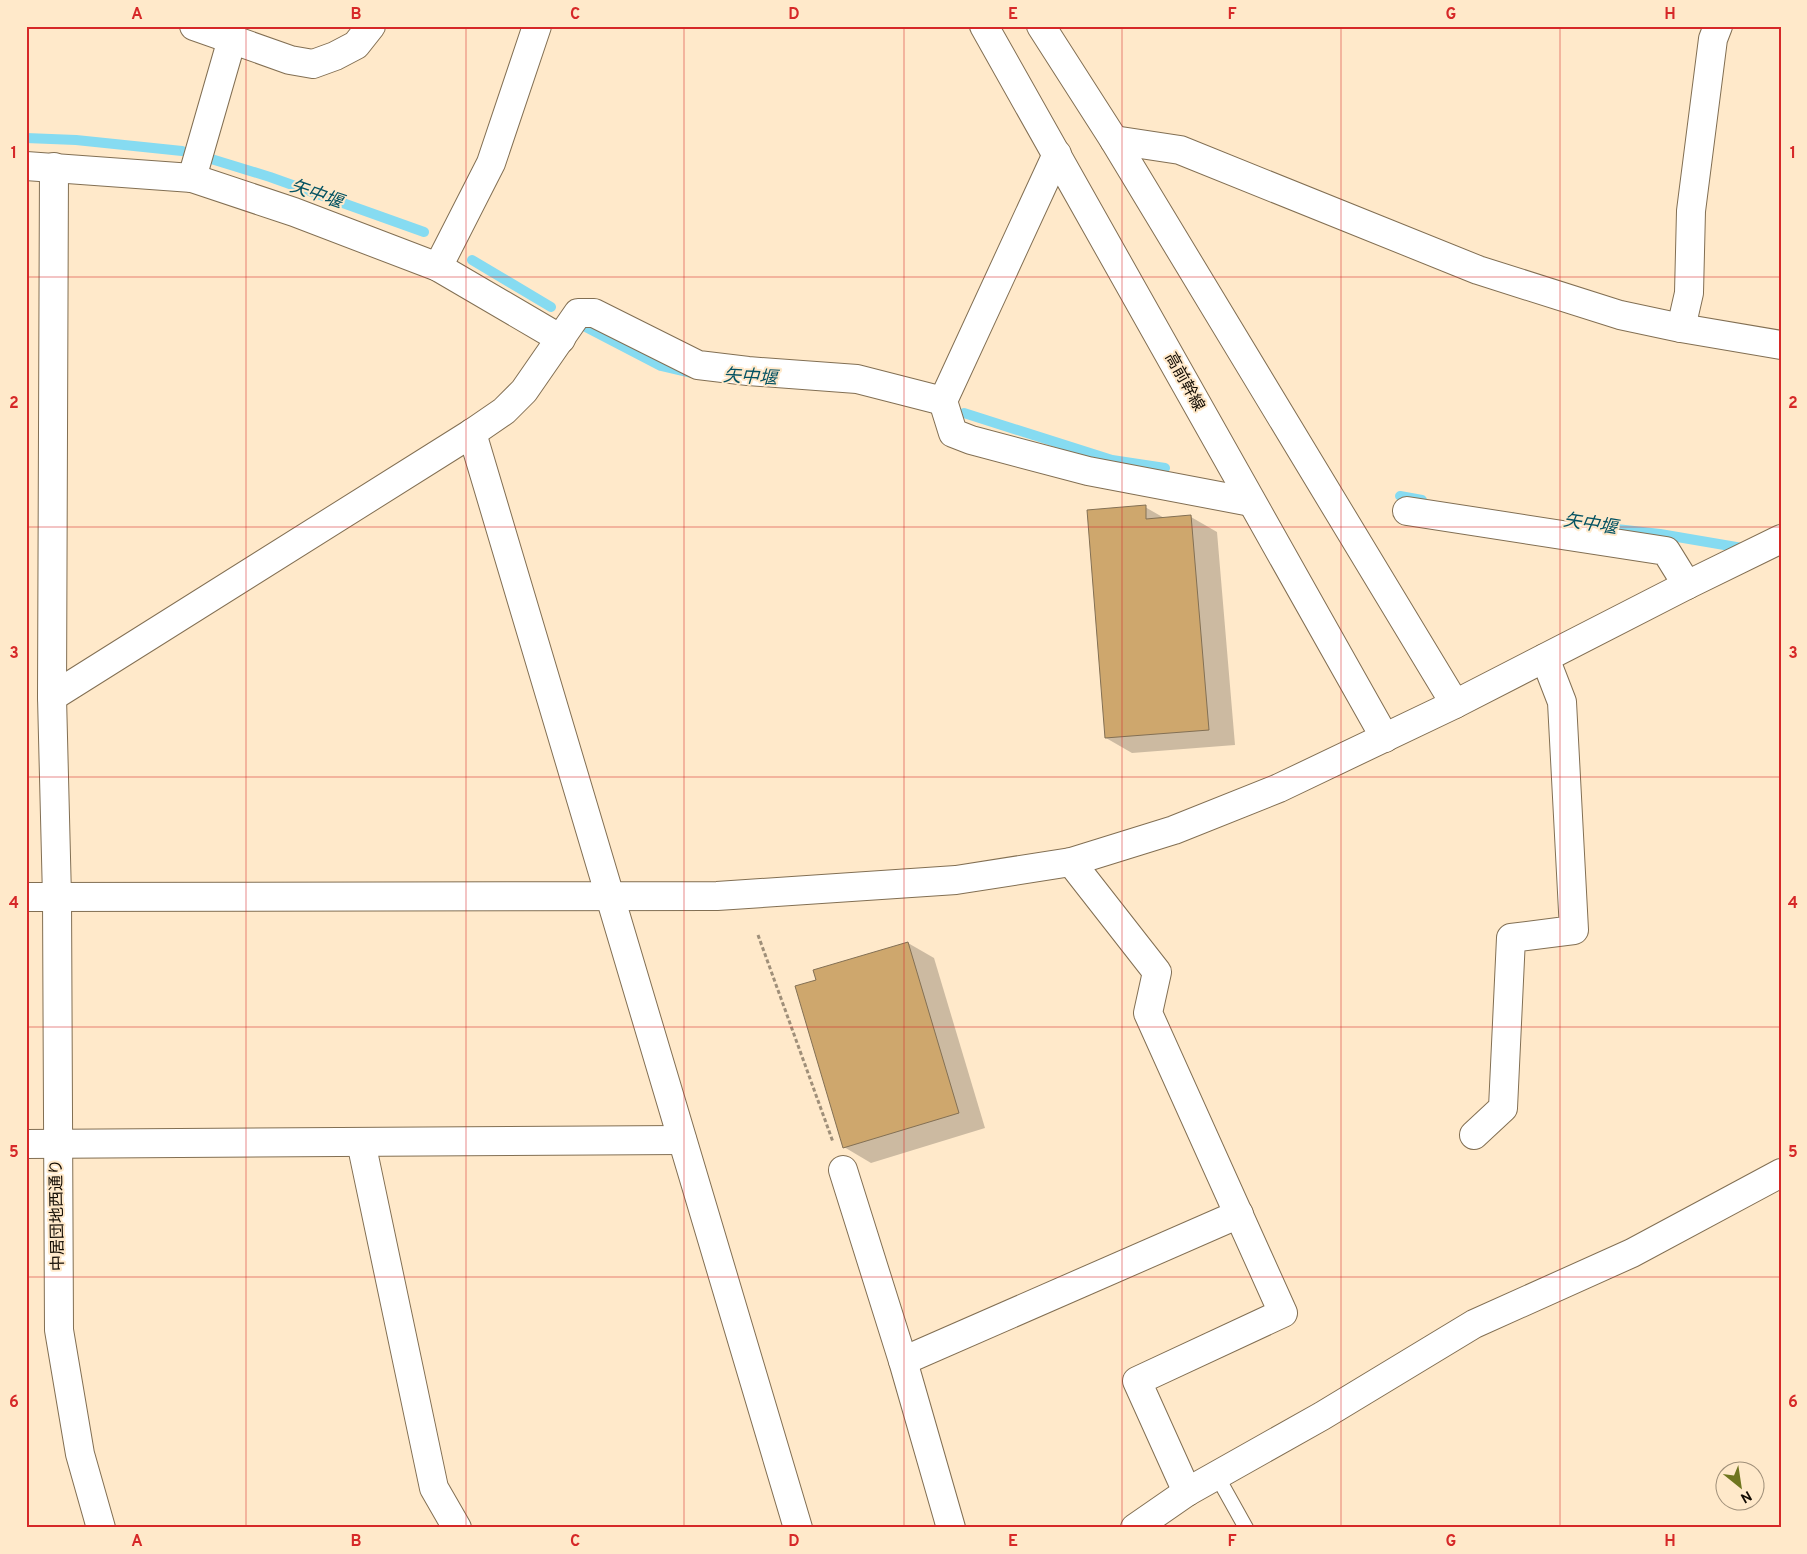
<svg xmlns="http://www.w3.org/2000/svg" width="1807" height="1554" viewBox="0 0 1807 1554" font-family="Overpass,'Noto Sans JP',sans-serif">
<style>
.shadow{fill:#0003}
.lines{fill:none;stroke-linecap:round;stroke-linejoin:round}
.stream{stroke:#86dbf1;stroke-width:10}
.building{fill:#cea76d;stroke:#837054}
.service-casing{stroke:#826f53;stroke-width:16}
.minor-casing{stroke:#826f53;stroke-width:30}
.tertiary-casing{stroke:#826f53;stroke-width:30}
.path{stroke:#9f8f79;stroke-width:3;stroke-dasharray:4 2.5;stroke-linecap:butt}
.service{stroke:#fff;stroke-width:14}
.minor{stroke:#fff;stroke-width:28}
.tertiary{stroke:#fff;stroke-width:28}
.grid{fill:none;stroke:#d62828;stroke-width:1;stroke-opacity:0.55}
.labels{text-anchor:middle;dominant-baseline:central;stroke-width:4;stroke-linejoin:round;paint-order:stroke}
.street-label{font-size:16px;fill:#110a02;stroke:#ffe9ca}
.water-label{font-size:18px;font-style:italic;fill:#045262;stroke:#ffe9ca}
.neatline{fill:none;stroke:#d62828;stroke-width:2}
.grid-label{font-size:16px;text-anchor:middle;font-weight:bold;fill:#d62828}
</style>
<rect width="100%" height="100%" fill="#ffe9ca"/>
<!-- shadow -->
<g class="shadow">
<polygon points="1145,507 1166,519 1191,517 1217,532 1235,745 1132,753 1106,738"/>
<polygon points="908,943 934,958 985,1128 871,1163 844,1147 818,981"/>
</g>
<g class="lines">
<!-- stream -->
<g class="stream">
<polyline points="26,138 76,140 182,151"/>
<polyline points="208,158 270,177 424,232"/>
<polyline points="472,260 551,307"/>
<polyline points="584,326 661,366 691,373"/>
<polyline points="964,413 1112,460 1165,468"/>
<polyline points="1400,496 1422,500"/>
<polyline points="1599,527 1660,534 1748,549"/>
</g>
</g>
<!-- building -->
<g class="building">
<polygon points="1146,505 1146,519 1191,515 1209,730 1105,738 1087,510"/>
<polygon points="908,942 959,1113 843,1148 795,986 816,980 813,970"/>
</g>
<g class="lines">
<!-- service casing -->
<g class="service-casing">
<polyline id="service" points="1217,1476 1246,1528"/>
</g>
<!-- minor casing -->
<g class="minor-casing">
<g id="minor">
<polyline points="194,26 290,60 313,64 335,56 356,45 371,26"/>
<polyline points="1114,140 1180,150 1478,270 1620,315 1681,328 1781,345"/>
<polyline points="1057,154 943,401 953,433 971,440 1088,471 1251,502"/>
<polyline points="26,166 192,178 294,212 438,267 561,339"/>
<polyline points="54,167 52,697 57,897"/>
<polyline points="192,178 232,39"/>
<polyline points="438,267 491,163 537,26"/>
<polyline points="1681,328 1689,293 1691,211 1713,39 1718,26"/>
<polyline points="472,433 798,1528"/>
<polyline points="1407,511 1666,551 1687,585"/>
<polyline points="52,697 472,433 504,411 524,391 578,313 594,313 698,365 748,371 857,379 943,401"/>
<polyline points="1071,862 1157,972 1148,1013 1283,1313 1137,1381 1187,1492"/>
<polyline points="1474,1135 1503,1108 1511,938 1574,930 1562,702 1545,658"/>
<polyline points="361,1142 434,1488 457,1528"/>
<polyline points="26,1144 682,1140"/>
<polyline points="843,1170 903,1361 951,1528"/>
<polyline points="903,1361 1239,1214"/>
<polyline points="1135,1528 1187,1492 1322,1416 1474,1324 1632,1253 1781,1173"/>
</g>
</g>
<!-- tertiary casing -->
<g class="tertiary-casing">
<g id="tertiary">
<polyline points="984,26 1385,738"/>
<polyline points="1041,26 1114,140 1455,704"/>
<polyline points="26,897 717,896 956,880 1071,862 1174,830 1279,788 1455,704 1687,585 1781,539"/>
<polyline points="57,897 59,1330 80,1454 101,1528"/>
</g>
</g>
<!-- path -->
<polyline class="path" points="758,935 833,1142"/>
<!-- service -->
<use href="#service" class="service"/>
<!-- minor -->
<use href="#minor" class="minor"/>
<!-- tertiary -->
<use href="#tertiary" class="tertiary"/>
</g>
<!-- grid -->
<path class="grid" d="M246,26V1528M466,26V1528M684,26V1528M904,26V1528M1122,26V1528M1341,26V1528M1560,26V1528M26,277H1781M26,527H1781M26,777H1781M26,1027H1781M26,1277H1781"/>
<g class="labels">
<!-- street labels -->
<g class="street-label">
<text transform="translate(1184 382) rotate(61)">高前幹線</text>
<text transform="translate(58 1215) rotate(-91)">中居団地西通り</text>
</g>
<!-- water labels -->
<g class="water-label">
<text transform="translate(316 195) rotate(19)">矢中堰</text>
<text transform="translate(750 378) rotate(3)">矢中堰</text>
<text transform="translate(1590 525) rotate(9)">矢中堰</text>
</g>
</g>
<!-- border -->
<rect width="1807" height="1554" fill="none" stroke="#ffe9ca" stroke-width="55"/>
<!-- north arrow -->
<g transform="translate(1740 1486) rotate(150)"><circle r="24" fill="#ffe9ca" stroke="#a0907a"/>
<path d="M0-4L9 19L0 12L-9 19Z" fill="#6f761f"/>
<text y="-8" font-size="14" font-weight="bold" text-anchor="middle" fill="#110a02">N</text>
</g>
<rect x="28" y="28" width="1752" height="1498" class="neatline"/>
<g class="grid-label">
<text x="137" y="19">A</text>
<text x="356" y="19">B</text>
<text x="575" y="19">C</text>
<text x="794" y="19">D</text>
<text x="1013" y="19">E</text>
<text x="1232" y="19">F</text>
<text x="1451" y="19">G</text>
<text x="1670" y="19">H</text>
<text x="14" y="158">1</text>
<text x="1793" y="158">1</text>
<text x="14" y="408">2</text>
<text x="1793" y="408">2</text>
<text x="14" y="658">3</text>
<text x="1793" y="658">3</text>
<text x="14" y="908">4</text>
<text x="1793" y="908">4</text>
<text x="14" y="1157">5</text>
<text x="1793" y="1157">5</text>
<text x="14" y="1407">6</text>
<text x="1793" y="1407">6</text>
<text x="137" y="1546">A</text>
<text x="356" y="1546">B</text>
<text x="575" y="1546">C</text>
<text x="794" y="1546">D</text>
<text x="1013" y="1546">E</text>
<text x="1232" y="1546">F</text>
<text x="1451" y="1546">G</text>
<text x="1670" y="1546">H</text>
</g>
</svg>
